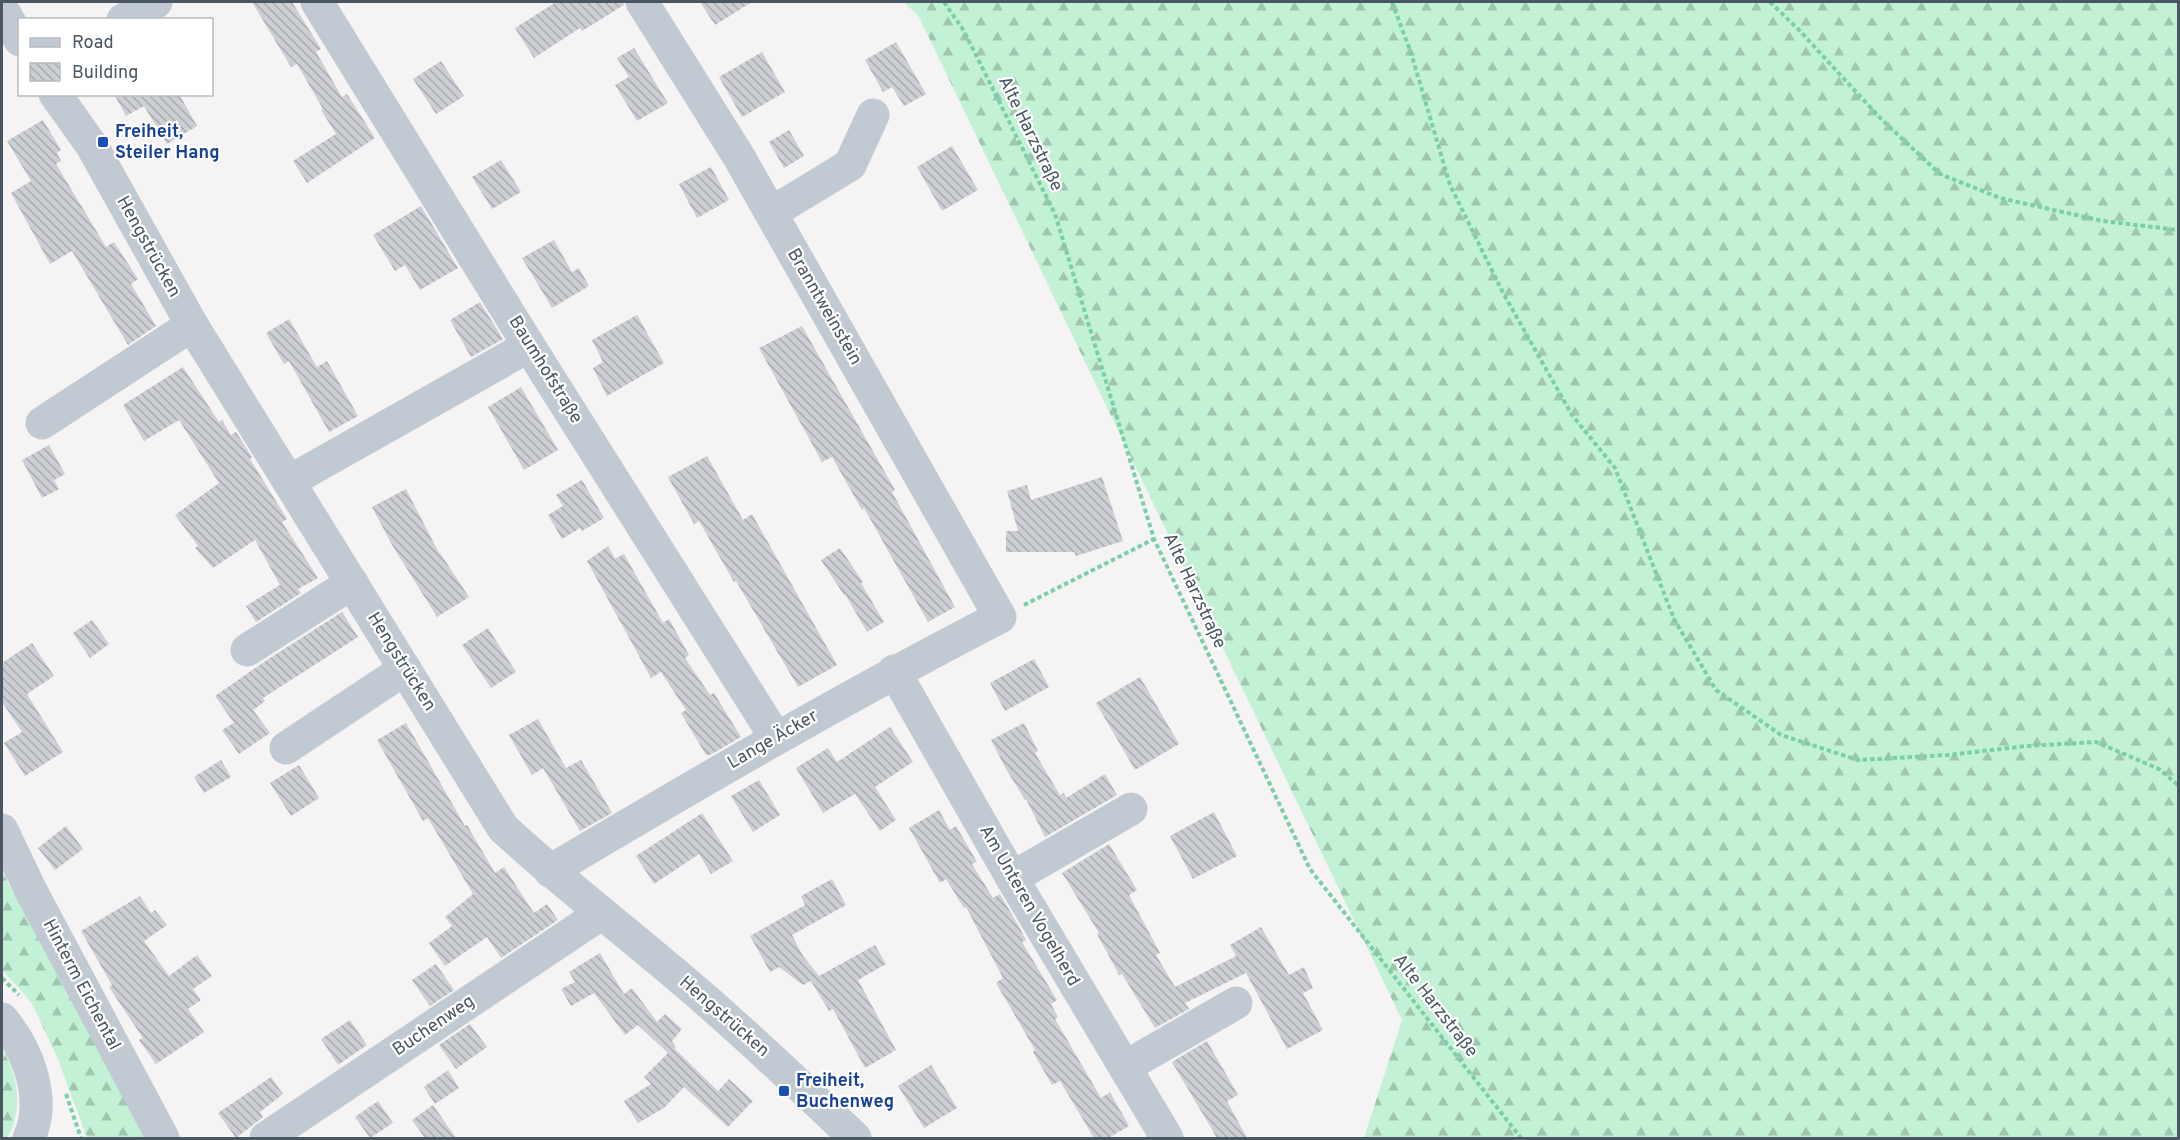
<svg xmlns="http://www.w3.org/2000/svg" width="2180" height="1140" viewBox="0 0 2180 1140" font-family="Overpass,sans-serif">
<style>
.forest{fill:url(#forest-firs)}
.building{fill:url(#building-back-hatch)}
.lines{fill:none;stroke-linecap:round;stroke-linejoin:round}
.path{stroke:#7ad0a6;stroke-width:4;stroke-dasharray:4.5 3;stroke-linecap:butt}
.minor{stroke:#c1cad2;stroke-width:33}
.transit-dot{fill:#1a4fb4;stroke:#fff;stroke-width:2}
.labels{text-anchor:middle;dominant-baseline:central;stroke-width:4.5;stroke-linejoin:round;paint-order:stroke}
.transit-label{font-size:18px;font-weight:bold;fill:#164399;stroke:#fff;text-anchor:start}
.street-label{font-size:18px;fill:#4a5661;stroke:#fff}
</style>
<defs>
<pattern id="forest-firs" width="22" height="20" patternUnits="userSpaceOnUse" patternTransform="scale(1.5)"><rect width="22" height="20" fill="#c3f1d5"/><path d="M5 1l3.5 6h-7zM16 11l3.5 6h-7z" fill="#a0c6b0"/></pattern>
<pattern id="building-back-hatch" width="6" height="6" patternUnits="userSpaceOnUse" patternTransform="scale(1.5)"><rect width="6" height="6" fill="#cdcfd5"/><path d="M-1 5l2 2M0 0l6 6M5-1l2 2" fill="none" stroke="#a8abb0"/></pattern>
</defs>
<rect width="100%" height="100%" fill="#f5f3f3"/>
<!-- forest -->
<g class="forest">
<polygon points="903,2 2178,2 2178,1138 1364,1138 1402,1020 918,15"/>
<polygon points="2,869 9,885 152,1138 87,1138 59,1062 34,1007 26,996 2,970"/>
<path d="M2,1049C18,1075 24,1111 7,1138H2Z"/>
</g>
<!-- building -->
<g class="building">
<polygon points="252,2 292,2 321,49 316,52 342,97 347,94 375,138 307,183 293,161 336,134 321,110 323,109 297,64 291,67"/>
<polygon points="556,2 623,2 624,5 582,31 580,28 534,58 515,28"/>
<polygon points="700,2 752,2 715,25"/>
<polygon points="896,42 926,94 904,106 892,87 883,92 865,60"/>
<polygon points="634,48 668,103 637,121 615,85 629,77 617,58"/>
<polygon points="762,52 785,92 742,117 719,77"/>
<polygon points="441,61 464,96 436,114 413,79"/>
<polygon points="114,94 179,94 197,126 167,144 144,106 126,116"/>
<polygon points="43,120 61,150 57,153 61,161 56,164 106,247 114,242 138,279 131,284 156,326 128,345 72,251 50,264 11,193 31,181 7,141"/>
<polygon points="789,130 804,156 784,168 769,142"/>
<polygon points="952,146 978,190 942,211 917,167"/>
<polygon points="501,160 521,192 492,209 472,177"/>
<polygon points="711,167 729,200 697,218 679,184"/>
<polygon points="421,206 458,268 420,290 405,265 395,271 373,235"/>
<polygon points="554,240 572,272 579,268 589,286 552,308 522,258"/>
<polygon points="480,302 503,339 471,357 450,320"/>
<polygon points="637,315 664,363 607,396 593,368 603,362 592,340"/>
<polygon points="289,319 317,367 327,361 358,416 329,432 289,361 284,364 266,333"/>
<polygon points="802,326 895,490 892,492 955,607 928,622 864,508 862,510 832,457 822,462 759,348"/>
<polygon points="183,367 219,422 222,420 231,435 236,432 252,457 250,459 287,519 282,522 318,578 298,589 301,593 256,622 246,606 280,585 255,540 213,568 195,548 198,546 175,515 219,483 179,420 144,441 123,405"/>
<polygon points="521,387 558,450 524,470 488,407"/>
<polygon points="49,445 65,474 54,480 59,489 42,498 22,460"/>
<polygon points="707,456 743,520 752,514 837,665 798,687 736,581 734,582 699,521 694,524 668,477"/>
<polygon points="1102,477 1123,541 1076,556 1074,552 1006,552 1006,531 1018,531 1007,491 1027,485 1031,500"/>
<polygon points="582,480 604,518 582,531 580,528 562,539 548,515 563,506 556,495"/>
<polygon points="406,489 439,553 440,553 469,597 437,617 392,545 372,507"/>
<polygon points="608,546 615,559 624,554 663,623 669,619 689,655 685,658 710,695 714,693 741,737 710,755 706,755 681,713 686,710 661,672 651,678 587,561"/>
<polygon points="840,548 863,582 861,583 884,622 867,632 845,594 844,595 821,560"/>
<polygon points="342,612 358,637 263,698 265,701 253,710 270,733 239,754 222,730 234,723 215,696 267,660"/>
<polygon points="92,620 109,644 90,658 73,633"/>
<polygon points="488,628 516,672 491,688 462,645"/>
<polygon points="32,643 54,676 27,694 63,752 25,776 4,743 22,732 2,702 2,663"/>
<polygon points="1034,659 1049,687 1005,711 990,683"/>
<polygon points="1140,677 1179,744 1135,770 1096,703"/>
<polygon points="538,719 566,768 581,760 612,813 580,831 543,768 532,775 509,735"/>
<polygon points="406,723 465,826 467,825 495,873 504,867 534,913 547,904 558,920 501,958 487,937 445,966 429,943 452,926 445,917 473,894 428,818 423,821 377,740"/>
<polygon points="1024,723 1038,751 1035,753 1060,795 1064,793 1066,798 1105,774 1117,795 1045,837 1026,799 1025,800 1006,769 991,740"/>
<polygon points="890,727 913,762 875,787 896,820 880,831 855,794 823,813 796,768 828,748 837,762"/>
<polygon points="221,760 231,777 204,793 194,777"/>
<polygon points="299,765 319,798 291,816 270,783"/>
<polygon points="759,780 780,815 753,832 731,796"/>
<polygon points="939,810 950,830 956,826 977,862 972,864 993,898 1000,894 1018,925 1026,940 1022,942 1057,1000 1051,1004 1058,1017 1055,1019 1101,1098 1110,1092 1129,1126 1108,1138 1094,1138 1060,1081 1052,1085 1033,1052 1035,1050 996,983 1003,978 966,907 964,908 946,879 940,883 909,828"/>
<polygon points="1214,812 1237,856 1193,879 1170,836"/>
<polygon points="702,813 733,861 711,874 699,854 654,884 636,856"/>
<polygon points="66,826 83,849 55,870 38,848"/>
<polygon points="1109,844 1137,890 1129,895 1160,953 1156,955 1175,987 1236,956 1230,945 1261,927 1289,975 1304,967 1313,988 1303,993 1323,1030 1287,1049 1246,973 1185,1003 1189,1009 1155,1028 1122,974 1119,975 1097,934 1099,933 1062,873"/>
<polygon points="832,879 846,905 792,935 803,956 819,976 875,945 886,964 858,980 896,1050 865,1068 833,1009 829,1011 811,981 803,985 779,967 770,972 750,936 805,905 801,896"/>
<polygon points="140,896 151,913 155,910 167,925 144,941 169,976 197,955 212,976 193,989 201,1000 188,1009 204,1032 156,1064 139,1040 143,1038 109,987 112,985 81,931"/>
<polygon points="600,953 624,994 632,988 657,1022 665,1014 682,1029 672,1041 676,1047 674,1048 718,1091 729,1079 753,1101 728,1127 684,1087 664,1108 638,1123 624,1101 651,1084 644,1077 668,1053 638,1025 625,1035 594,993 571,1006 561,989 575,982 569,972"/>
<polygon points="436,964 454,990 430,1006 412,980"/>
<polygon points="350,1020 367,1045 338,1065 321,1039"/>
<polygon points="470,1024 487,1047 456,1069 439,1045"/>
<polygon points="1207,1041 1238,1095 1227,1101 1247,1138 1217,1138 1172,1062"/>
<polygon points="931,1065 957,1108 924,1128 898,1086"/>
<polygon points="448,1070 459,1088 435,1104 424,1087"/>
<polygon points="271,1077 283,1094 260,1112 263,1117 236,1138 218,1113"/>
<polygon points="378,1101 393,1123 370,1138 355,1117"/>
<polygon points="433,1105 456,1138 425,1138 412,1120"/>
</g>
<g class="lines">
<!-- path -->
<g class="path">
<polyline points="944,2 964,31 1055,214 1154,539 1310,869 1521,1138"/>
<polyline points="1392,2 1411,53 1450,185 1502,291 1572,415 1615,468 1674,619 1716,690 1781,735 1858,760 1948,755 2027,746 2096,742 2159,769 2178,785"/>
<polyline points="1770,2 1799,30 1882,120 1940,174 2000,198 2103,221 2178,230"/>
<polyline points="1024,605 1154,539"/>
<polyline points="2,978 19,995"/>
<polyline points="66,1094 81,1138"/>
</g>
<!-- minor -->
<g class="minor">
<polyline points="317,2 529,346 776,738"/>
<polyline points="2,9 20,40"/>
<polyline points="123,20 156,2"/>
<path d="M55,94L92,146L192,325L503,828C569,889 641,943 708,1002C758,1046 807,1092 855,1138"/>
<polyline points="771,213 850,165 873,115"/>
<polyline points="42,423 192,325"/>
<polyline points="290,481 529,346"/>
<polyline points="247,650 352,583"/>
<polyline points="894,671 1012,878 1167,1138"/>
<polyline points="286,748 405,669"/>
<polyline points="2,830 31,891 163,1138"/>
<path d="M550,871C698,783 847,696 1000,617L739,157L642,2"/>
<polyline points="1012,878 1131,809"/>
<path d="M2,1019C28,1050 47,1099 29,1138"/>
<polyline points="1125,1067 1236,1003"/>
<polyline points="266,1138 602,913"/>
</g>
</g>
<!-- markers -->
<g class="transit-dot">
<rect x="97" y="136" width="12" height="12" rx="3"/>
<rect x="778" y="1085" width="12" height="12" rx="3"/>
</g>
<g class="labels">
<!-- transit labels -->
<g class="transit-label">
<text x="115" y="132">Freiheit,<tspan x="115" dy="21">Steiler Hang</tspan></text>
<text x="796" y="1081">Freiheit,<tspan x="796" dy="21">Buchenweg</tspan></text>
</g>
<!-- street labels -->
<g class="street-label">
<text transform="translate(1030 134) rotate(64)">Alte Harzstraße</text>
<text transform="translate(148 247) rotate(61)">Hengstrücken</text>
<text transform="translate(824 307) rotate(60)">Branntweinstein</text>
<text transform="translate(545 370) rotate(58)">Baumhofstraße</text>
<text transform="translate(1194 591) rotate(65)">Alte Harzstraße</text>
<text transform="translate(401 662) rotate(58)">Hengstrücken</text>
<text transform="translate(773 740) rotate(-30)">Lange Äcker</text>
<text transform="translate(1029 906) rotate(60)">Am Unteren Vogelherd</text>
<text transform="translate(81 985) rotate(62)">Hinterm Eichental</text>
<text transform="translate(1435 1006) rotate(52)">Alte Harzstraße</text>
<text transform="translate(724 1017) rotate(41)">Hengstrücken</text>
<text transform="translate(434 1026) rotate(-34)">Buchenweg</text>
</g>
</g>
<!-- border -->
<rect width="2180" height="1140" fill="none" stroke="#4a5661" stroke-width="6"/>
<!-- legend -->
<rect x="18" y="18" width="195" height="78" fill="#ffffff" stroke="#b7bbc0" stroke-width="1.5"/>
<rect x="30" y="38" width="30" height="9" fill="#c1cad2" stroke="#b7bbc0" stroke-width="1.5"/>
<text x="72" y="48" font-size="18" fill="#4a5661">Road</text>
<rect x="30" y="63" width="30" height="18" fill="url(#building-back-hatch)" stroke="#b7bbc0" stroke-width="1.5"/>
<text x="72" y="78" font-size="18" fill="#4a5661">Building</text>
</svg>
